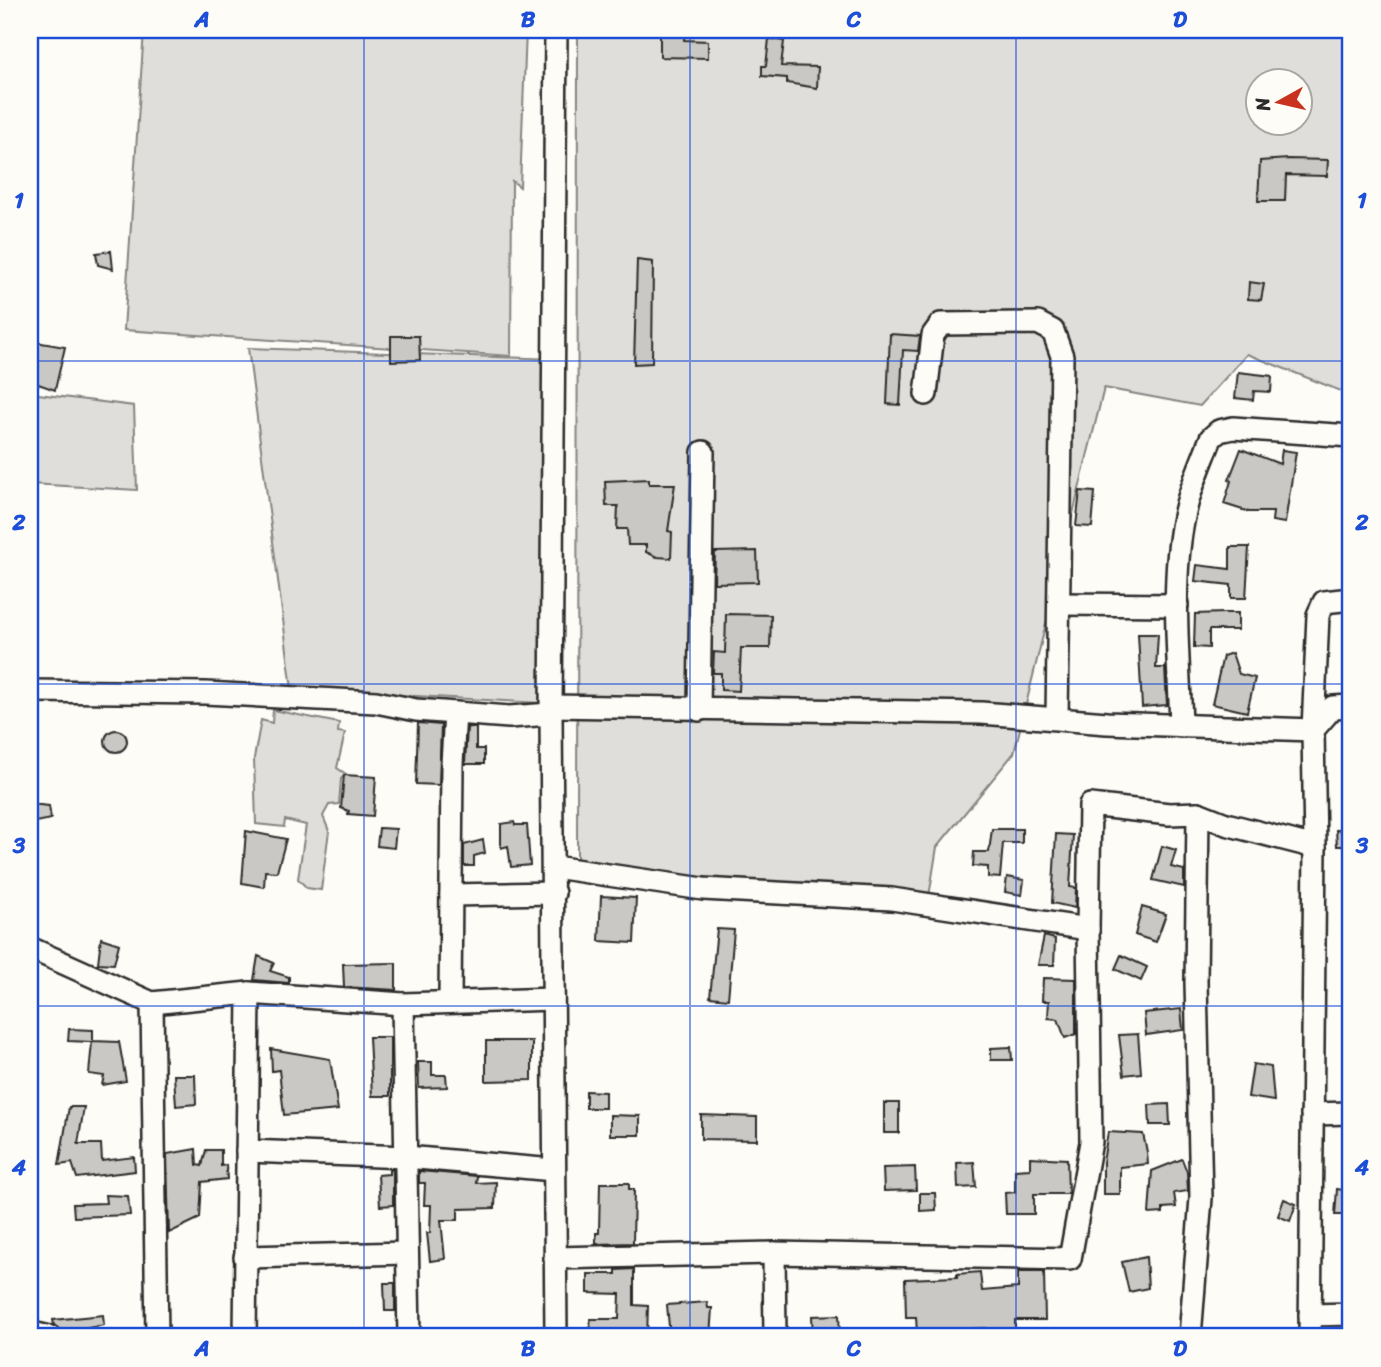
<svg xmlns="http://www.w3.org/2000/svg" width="1381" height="1367" viewBox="0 0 1381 1367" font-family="Sriracha,sans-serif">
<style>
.green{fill:#dfdeda;stroke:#858482;stroke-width:2;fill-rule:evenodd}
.building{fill:#c9c8c4;stroke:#2b2b2b;stroke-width:2}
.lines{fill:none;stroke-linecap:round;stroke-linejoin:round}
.minor-casing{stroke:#2b2b2b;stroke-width:26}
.minor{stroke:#fdfcf7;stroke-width:21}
.grid{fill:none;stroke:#1d4ed8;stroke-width:2;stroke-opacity:0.55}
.neatline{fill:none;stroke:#1d4ed8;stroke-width:2.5}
.grid-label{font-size:23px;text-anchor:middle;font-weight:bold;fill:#1d4ed8}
</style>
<rect width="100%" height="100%" fill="#fdfcf7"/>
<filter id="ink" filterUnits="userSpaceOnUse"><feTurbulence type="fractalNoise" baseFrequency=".0143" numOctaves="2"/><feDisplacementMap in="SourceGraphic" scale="14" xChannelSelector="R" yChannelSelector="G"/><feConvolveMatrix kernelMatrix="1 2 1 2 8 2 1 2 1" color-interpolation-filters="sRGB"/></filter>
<g filter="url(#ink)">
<!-- green -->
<g class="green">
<polygon points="144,30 526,30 520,187 512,181 511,356 124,330"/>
<path d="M578,30H1351V395L1247,354L1200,406L1104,388L1014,753L937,847L927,909L577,868ZM1258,80H1300V122H1258Z"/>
<polygon points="248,348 555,359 541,703 292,689"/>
<polygon points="30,393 134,406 137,490 30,484"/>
<polygon points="273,710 339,723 338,732 345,733 337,768 346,774 341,779 339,804 329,805 323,816 329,831 321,890 307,888 298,879 306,825 285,820 284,827 256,824 254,758 261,720 272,723"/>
</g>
<!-- building -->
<g class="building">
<polygon points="660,30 685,30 684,40 708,41 708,58 660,57"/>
<polygon points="769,39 784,41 781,66 818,67 817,88 787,83 787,78 762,76 762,66 766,66"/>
<polygon points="1289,159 1328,160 1327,176 1286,175 1285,201 1258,201 1260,161"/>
<polygon points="111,251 113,269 98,265 96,253"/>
<polygon points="637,260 653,262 652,363 634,364"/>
<polygon points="1249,282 1264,284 1261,300 1248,299"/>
<polygon points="890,334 920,336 918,351 903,350 900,405 887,404"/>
<polygon points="391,336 419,336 420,360 391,361"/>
<polygon points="30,341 65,347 55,390 30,381"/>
<polygon points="1238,372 1272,376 1271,392 1254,391 1253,400 1235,398"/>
<polygon points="1241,449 1280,464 1282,450 1296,452 1285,523 1272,521 1273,512 1249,512 1224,504 1231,481 1229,480"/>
<polygon points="649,479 649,484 675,484 668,531 672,532 671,558 657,557 646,552 646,545 628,545 627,529 617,529 618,506 606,506 605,481"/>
<polygon points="1080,491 1095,492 1092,527 1076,526"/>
<polygon points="1230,547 1249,547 1246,598 1231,598 1231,585 1195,581 1197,565 1230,569"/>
<polygon points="757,551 758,582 714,583 715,552"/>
<polygon points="1224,613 1238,613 1238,630 1209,630 1209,648 1194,647 1195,614"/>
<polygon points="726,614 771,615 770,648 741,648 739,691 721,690 721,673 713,673 714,652 725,653"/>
<polygon points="1138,634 1158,634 1156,668 1165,668 1167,705 1142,707"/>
<polygon points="1232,653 1239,674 1255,678 1247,712 1212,704 1223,656"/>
<polygon points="418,723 441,725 439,785 416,784"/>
<polygon points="467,727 476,728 476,749 484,749 484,764 465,764"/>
<circle cx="116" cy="741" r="11"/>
<polygon points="344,775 376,777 373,816 348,814 349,811 341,808"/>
<polygon points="30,804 49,806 51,819 30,823"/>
<polygon points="514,822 515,825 527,825 530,865 511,867 508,846 501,848 501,824"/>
<polygon points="379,828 396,829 394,848 377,846"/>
<polygon points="992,829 1022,829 1022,843 1003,843 1000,878 988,877 988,867 973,866 974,852 989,852"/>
<polygon points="1349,829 1350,846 1337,846 1336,830"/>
<polygon points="246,831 286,839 277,872 265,871 264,887 242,883"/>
<polygon points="1056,834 1073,835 1070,887 1076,888 1075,908 1052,903"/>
<polygon points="483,840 485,853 474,856 474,866 464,866 464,845"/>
<polygon points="1162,846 1176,850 1171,867 1184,870 1184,887 1153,880"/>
<polygon points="1007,877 1024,880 1022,895 1005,892"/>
<polygon points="601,896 636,898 634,943 599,941"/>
<polygon points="1142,907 1166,914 1156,942 1135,935"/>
<polygon points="717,929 734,930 728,999 710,997"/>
<polygon points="1044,936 1055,939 1054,965 1038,965"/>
<polygon points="101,938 119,944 114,964 98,963"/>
<polygon points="1121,955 1147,967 1141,981 1115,969"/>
<polygon points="258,956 274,963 270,971 289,977 289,983 254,980"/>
<polygon points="396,963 396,990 344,987 343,964"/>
<polygon points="1043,978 1076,979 1076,1034 1065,1038 1058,1019 1048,1018 1049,1001 1042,1001"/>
<polygon points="1181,1009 1183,1030 1146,1035 1144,1013"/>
<polygon points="69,1029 93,1030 93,1041 119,1042 126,1081 102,1085 104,1076 89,1074 92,1042 68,1041"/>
<polygon points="1138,1034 1141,1073 1124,1075 1119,1035"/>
<polygon points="369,1037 390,1037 390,1096 372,1096"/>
<polygon points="486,1041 532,1041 532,1080 486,1081"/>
<polygon points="1011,1047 1012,1060 991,1060 991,1048"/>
<polygon points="271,1049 330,1059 338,1110 284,1115 279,1070 272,1071"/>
<polygon points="418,1062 432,1062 432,1075 446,1075 447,1087 419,1088"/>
<polygon points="1253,1064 1271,1067 1274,1101 1248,1097"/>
<polygon points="174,1075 195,1075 196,1104 176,1106"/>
<polygon points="586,1091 605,1092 605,1108 586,1108"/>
<rect x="884" y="1103" width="15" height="30"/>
<polygon points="1169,1104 1170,1125 1150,1125 1149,1105"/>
<polygon points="69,1107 84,1107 78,1144 101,1144 102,1161 134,1157 135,1171 77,1178 72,1163 59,1165"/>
<polygon points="610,1115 640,1116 640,1135 610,1135"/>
<polygon points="701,1115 757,1117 757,1140 701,1139"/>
<polygon points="1108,1132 1143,1134 1147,1152 1148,1164 1120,1167 1120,1194 1103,1194 1103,1162"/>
<polygon points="196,1149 197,1165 202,1166 206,1150 221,1150 221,1166 226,1165 227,1179 202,1182 200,1218 169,1233 167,1154"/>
<polygon points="1030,1157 1067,1159 1068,1194 1034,1194 1034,1214 1006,1214 1005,1193 1015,1192 1015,1170 1030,1169"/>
<polygon points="1182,1159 1187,1172 1188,1191 1174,1193 1176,1207 1163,1208 1163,1213 1149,1214 1152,1171"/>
<polygon points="974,1162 976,1187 958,1188 957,1163"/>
<polygon points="915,1167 916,1190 884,1191 883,1168"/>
<polygon points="389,1169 393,1170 393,1205 380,1206 378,1175 389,1174"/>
<polygon points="419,1171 477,1176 476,1183 496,1182 495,1208 458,1209 458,1220 441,1220 445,1259 430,1261 427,1233 430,1233 431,1205 424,1205 425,1183 419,1183"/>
<polygon points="600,1183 629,1183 629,1189 634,1189 633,1243 596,1244 596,1233 599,1233"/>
<polygon points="1337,1189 1350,1191 1349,1215 1335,1215"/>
<polygon points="920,1193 935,1193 936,1210 920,1211"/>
<polygon points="105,1195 128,1196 130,1215 74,1217 73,1204 106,1203"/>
<polygon points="1284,1199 1296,1204 1290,1221 1278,1216"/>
<polygon points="1146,1257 1148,1288 1129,1292 1122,1262"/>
<polygon points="634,1269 634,1305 648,1306 647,1337 591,1337 590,1319 619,1319 620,1294 588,1293 588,1274 616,1274 616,1270"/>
<polygon points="980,1272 982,1291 1018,1288 1018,1272 1044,1272 1045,1320 1015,1320 1015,1337 985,1337 985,1328 955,1330 955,1337 928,1337 928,1332 917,1333 916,1317 906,1317 905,1279 957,1277 957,1274"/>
<polygon points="384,1283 395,1283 395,1311 385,1311"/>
<polygon points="707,1302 708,1308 712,1308 710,1337 670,1337 667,1305"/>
<polygon points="103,1315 104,1325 62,1333 54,1325 53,1320"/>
<polygon points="839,1315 840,1337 813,1337 812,1316"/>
</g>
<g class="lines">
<!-- minor casing -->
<g class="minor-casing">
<g id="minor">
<polyline points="926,394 933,335 941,324 1038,323 1053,331 1062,356 1057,718"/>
<polyline points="1059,604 1177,605"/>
<polyline points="30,691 205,693 376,702 416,710 509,717 551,714"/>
<polyline points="551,706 981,713 1107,723 1313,730"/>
<polyline points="699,710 703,452"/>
<path d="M1181,726C1179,656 1169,572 1187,504C1193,482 1203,459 1211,438L1219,431L1233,428L1351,436"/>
<polyline points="1313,730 1333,707 1351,706"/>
<polyline points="554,867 703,889 892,899 1088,929"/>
<polyline points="451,895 554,893"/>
<polyline points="30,948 152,1003 249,993 403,1004 553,999"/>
<polyline points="450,1002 452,764 455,713"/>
<polyline points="152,1003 157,1337"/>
<polyline points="403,1004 409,1337"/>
<polyline points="1312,1114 1351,1113"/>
<polyline points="247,1151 406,1157 554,1170"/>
<polyline points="774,1253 775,1337"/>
<polyline points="245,1257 407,1253"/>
<polyline points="555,1258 774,1253 1070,1259 1091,1142 1088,929 1090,805 1169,814 1198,813 1226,824 1315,847"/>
<polyline points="1310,1315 1351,1314"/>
<polyline points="32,1333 50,1337"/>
<polyline points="245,1337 249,993"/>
<polyline points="556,1337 551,714 556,30"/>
<polyline points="1190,1337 1201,1198 1196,982 1198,813"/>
<polyline points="1310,1337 1315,847 1313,730 1318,615 1324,602 1351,599"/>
</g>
</g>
<!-- minor -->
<use href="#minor" class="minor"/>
</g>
</g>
<!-- grid -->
<path class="grid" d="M364,30V1337M690,30V1337M1016,30V1337M30,361H1351M30,684H1351M30,1006H1351"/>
<!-- margin -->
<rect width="1381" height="1367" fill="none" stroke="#fdfcf7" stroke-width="77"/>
<!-- north arrow -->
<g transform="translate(1279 102) rotate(262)"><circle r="33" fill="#fdfcf7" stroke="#a9a8a5" stroke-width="2"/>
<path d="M0-5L12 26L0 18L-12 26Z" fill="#c8321e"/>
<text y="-10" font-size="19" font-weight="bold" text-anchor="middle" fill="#2b2b2b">N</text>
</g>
<rect x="38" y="38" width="1304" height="1290" class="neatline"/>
<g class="grid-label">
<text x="202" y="27">A</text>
<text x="528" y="27">B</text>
<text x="854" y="27">C</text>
<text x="1180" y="27">D</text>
<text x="19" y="208">1</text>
<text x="1362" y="208">1</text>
<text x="19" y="530">2</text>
<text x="1362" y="530">2</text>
<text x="19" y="853">3</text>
<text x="1362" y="853">3</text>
<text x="19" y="1175">4</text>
<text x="1362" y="1175">4</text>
<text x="202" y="1356">A</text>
<text x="528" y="1356">B</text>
<text x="854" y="1356">C</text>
<text x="1180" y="1356">D</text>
</g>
</svg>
